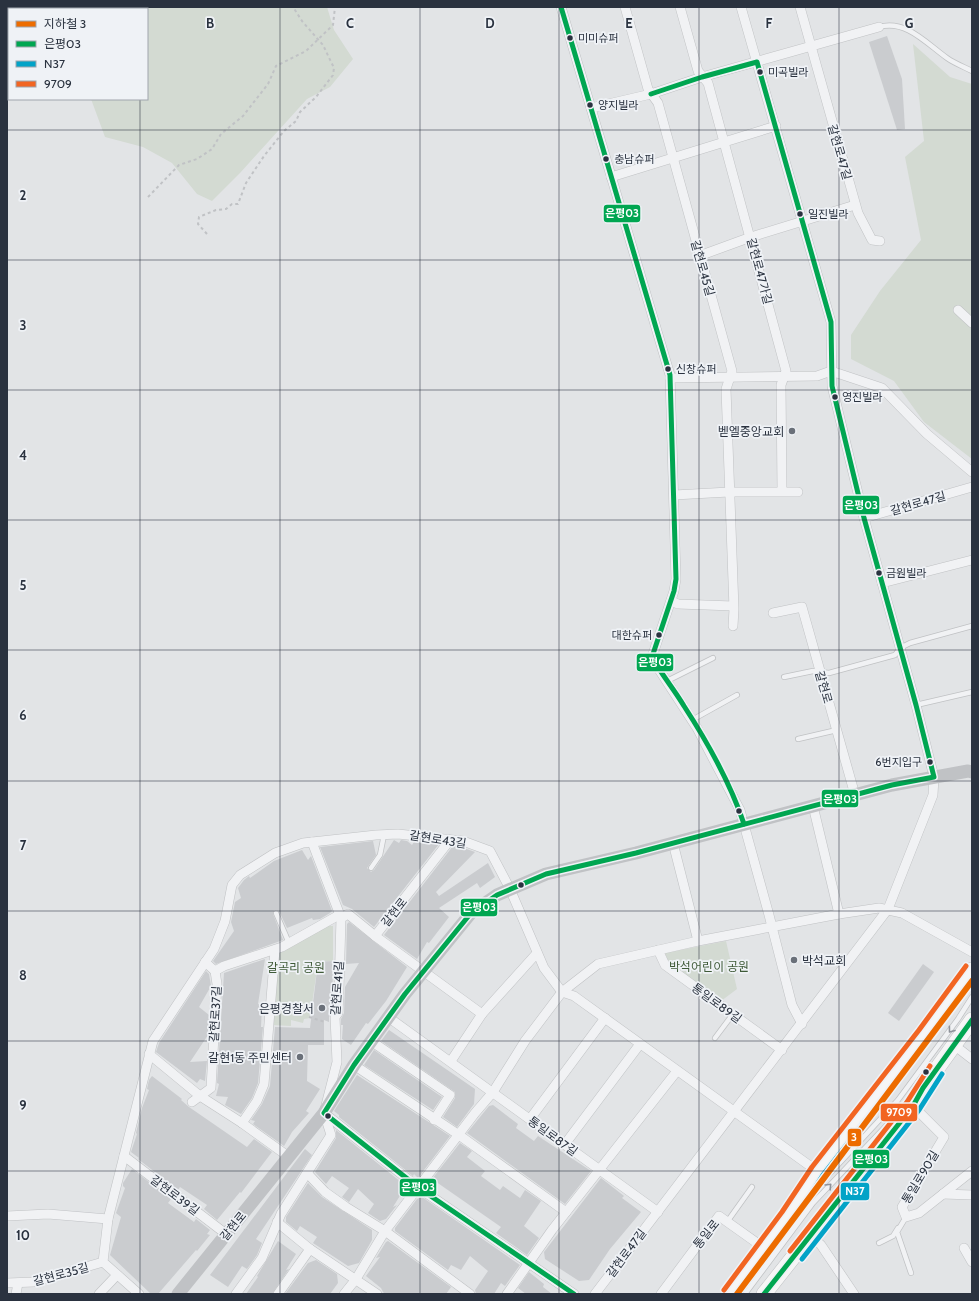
<svg xmlns="http://www.w3.org/2000/svg" width="979" height="1301" viewBox="0 0 979 1301" font-family="Cabin,'Noto Sans KR',sans-serif">
<style>
.green{fill:#d3dad2}
.building{fill:#cacccf}
.lines{fill:none;stroke-linecap:round;stroke-linejoin:round}
.service-casing{stroke:#c0c2c4;stroke-width:6}
.minor-casing{stroke:#c0c2c4;stroke-width:10}
.primary-casing{stroke:#bec1c4;stroke-width:16}
.path{stroke:#c0c2c5;stroke-width:2;stroke-dasharray:3 3;stroke-linecap:butt}
.service{stroke:#f1f2f4;stroke-width:4.5}
.minor{stroke:#f1f2f4;stroke-width:9}
.secondary{stroke:#c0c2c5;stroke-width:13}
.primary{stroke:#f6f6f6;stroke-width:15}
.bus-1-casing{stroke:#eff2f6;stroke-width:8}
.bus-2-casing{stroke:#eff2f6;stroke-width:8}
.bus-3-casing{stroke:#eff2f6;stroke-width:8}
.bus-1{stroke:#00a651;stroke-width:5}
.bus-2{stroke:#02a3c7;stroke-width:5}
.bus-3{stroke:#f26522;stroke-width:5}
.metro-1-casing{stroke:#eff2f6;stroke-width:9}
.metro-1{stroke:#ed6c00;stroke-width:6}
.oneway{stroke:#8e929a}
.grid{fill:none;stroke:#2a323f;stroke-width:1;stroke-opacity:0.55}
.bus-dot{fill:#2a323f;stroke:#eff2f6;stroke-width:1.5}
.poi-dot{fill:#6a7079;stroke:#eff2f6;stroke-width:1.5}
.labels{text-anchor:middle;dominant-baseline:central;stroke-width:3.5;stroke-linejoin:round;paint-order:stroke}
.bus-label{font-size:11px;fill:#2a323f;stroke:#eff2f6;text-anchor:start}
.street-label{font-size:12px;fill:#2a323f;stroke:#eff2f6}
.poi-label{font-size:12px;fill:#2a323f;stroke:#eff2f6;text-anchor:end}
.park-label{font-size:12px;fill:#3f5a38;stroke:#eff2f6}
.grid-label{font-size:13px;text-anchor:middle;font-weight:bold;fill:#2a323f;stroke:#eff2f6;stroke-width:3.5;stroke-linejoin:round;paint-order:stroke}
.line-badge{stroke:#eff2f6;stroke-width:1.5}
.badge-label{font-size:11px;text-anchor:middle;font-weight:bold;fill:#fff}
</style>
<rect width="100%" height="100%" fill="#e2e4e6"/>
<!-- green -->
<g class="green">
<polygon points="35,7 327,7 334,30 353,59 330,87 307,99 240,173 212,201 197,194 172,163 143,147 105,137 91,99 147,99 147,9 37,9"/>
<polygon points="913,44 950,77 972,84 972,459 924,422 894,381 851,359 851,335 880,291 921,240 905,157 924,141"/>
<polygon points="319,926 333,926 333,961 318,962 310,1018 304,1019 303,1023 291,1020 291,1026 272,1025 275,950"/>
<polygon points="726,941 737,989 721,1001 669,963 665,953"/>
</g>
<!-- building -->
<g class="building">
<polygon points="887,36 902,79 905,129 897,130 869,42"/>
<polygon points="394,840 399,843 401,840 407,841 412,845 414,842 439,844 374,927 352,909 343,905 320,847 373,841 376,855 367,868 371,872 374,870"/>
<polygon points="453,846 461,847 475,852 436,892 439,896 488,863 495,877 480,888 477,883 439,908 449,917 429,943 427,942 417,959 384,935"/>
<polygon points="302,850 308,860 311,856 332,911 330,913 320,919 313,920 312,918 287,928 279,911 274,910 273,914 283,940 216,964 213,961 234,931 231,922 235,902 241,898 238,888 244,880 249,876 250,878 274,861"/>
<polygon points="349,922 407,967 386,1001 368,1024 366,1023 351,1045 342,1039 343,1025 341,1025 341,1019 344,1013 345,987 359,963 346,964 347,924"/>
<polygon points="265,959 258,1004 262,1006 261,1027 263,1027 258,1083 252,1098 241,1114 225,1105 228,1097 216,1096 219,1084 217,1083 224,973"/>
<polygon points="333,961 332,1011 329,1017 329,1022 324,1020 324,1045 308,1045 307,1081 320,1089 306,1111 309,1113 292,1132 284,1146 253,1124 255,1121 251,1120 262,1104 270,1086 275,1027 310,1028 318,962"/>
<polygon points="923,964 934,972 899,1021 888,1013"/>
<polygon points="206,971 209,974 211,986 199,1007 209,1015 208,1035 190,1062 207,1061 205,1081 200,1079 197,1083 156,1052 159,1043"/>
<polygon points="389,1030 475,1089 474,1104 457,1127 443,1117 455,1098 455,1092 381,1041"/>
<polygon points="374,1050 442,1097 433,1110 364,1065"/>
<polygon points="357,1075 450,1136 418,1178 414,1174 413,1176 339,1117 339,1115 334,1111"/>
<polygon points="152,1076 182,1099 181,1100 189,1107 247,1147 254,1139 272,1152 241,1193 240,1192 217,1220 204,1209 207,1205 180,1187 178,1190 138,1159 139,1158 131,1152 137,1134 136,1133 142,1108 149,1090 147,1089 149,1080"/>
<polygon points="493,1105 518,1124 516,1128 534,1141 538,1136 591,1171 565,1204 467,1133 489,1106"/>
<polygon points="336,1130 406,1186 393,1207 397,1205 386,1219 380,1221 368,1213 374,1204 358,1189 349,1202 342,1197 349,1188 332,1176 326,1184 315,1172 336,1138"/>
<polygon points="460,1143 472,1151 467,1157 485,1171 481,1176 500,1190 503,1186 520,1198 525,1190 541,1201 524,1226 539,1238 527,1255 496,1233 501,1227 432,1179"/>
<polygon points="305,1149 312,1155 256,1239 262,1243 257,1255 247,1269 242,1266 228,1287 210,1275"/>
<polygon points="132,1169 171,1199 168,1203 194,1222 196,1219 210,1230 207,1234 210,1235 197,1251 196,1250 158,1294 151,1294 110,1255 121,1217 116,1213 125,1188 123,1186 123,1183"/>
<polygon points="601,1178 624,1196 622,1198 641,1212 610,1249 589,1280 579,1281 545,1259 544,1252"/>
<polygon points="308,1183 322,1197 372,1230 372,1240 359,1263 348,1266 313,1243 317,1237 300,1226 297,1231 286,1222 286,1217"/>
<polygon points="422,1197 520,1265 505,1286 501,1283 494,1294 476,1294 475,1290 488,1271 470,1256 461,1270 451,1265 448,1270 395,1231 395,1228 417,1199"/>
<polygon points="278,1241 296,1254 286,1270 289,1269 272,1294 246,1294 258,1277 257,1276"/>
<polygon points="388,1241 451,1287 446,1294 385,1294 383,1292 381,1288 366,1276 380,1257 376,1258 386,1242"/>
<polygon points="316,1260 337,1274 338,1283 330,1294 285,1294 308,1263"/>
<polygon points="529,1272 544,1284 543,1287 552,1294 526,1294 518,1288"/>
</g>
<g class="lines">
<!-- service casing -->
<g class="service-casing">
<g id="service">
<path d="M879,27C906,19 927,44 947,58C954,63 964,67 972,71"/>
<polyline points="784,677 813,671 829,673 895,655 900,648 910,643 972,626"/>
<polyline points="667,681 713,658"/>
<polyline points="916,705 972,692"/>
<polyline points="692,720 737,695"/>
<polyline points="798,739 837,730"/>
<polyline points="371,868 380,855 384,835"/>
<polyline points="276,913 289,943"/>
<polyline points="715,1038 733,1014"/>
<polyline points="807,1198 898,1100 958,1019 972,997"/>
<polyline points="906,1217 897,1232 911,1273"/>
<polyline points="727,1222 752,1187"/>
<polyline points="879,1243 893,1236 898,1228"/>
<polyline points="745,1294 813,1203 904,1107"/>
</g>
</g>
<!-- minor casing -->
<g class="minor-casing">
<g id="minor">
<polyline points="561,7 670,375 676,579 674,591 652,657 658,668 697,728 740,810 769,915 792,1005 802,1024"/>
<polyline points="625,7 648,89 658,103 732,371 726,389 734,609 733,626"/>
<polyline points="680,7 698,71 708,83 786,371 781,385 782,491"/>
<polyline points="800,7 858,213 872,240 880,241"/>
<polyline points="591,108 651,94 702,77 879,27"/>
<polyline points="611,177 776,126"/>
<polyline points="699,256 751,237 855,205"/>
<polyline points="958,310 972,323"/>
<polyline points="670,378 817,376 831,371 882,388 927,434 972,472"/>
<polyline points="674,495 729,492 798,492"/>
<polyline points="864,518 972,487"/>
<polyline points="882,583 972,560"/>
<polyline points="671,601 678,604 733,606"/>
<polyline points="773,613 802,607 855,795"/>
<polyline points="813,806 839,914"/>
<polyline points="673,843 698,941"/>
<polyline points="341,918 348,914 375,936 482,1014"/>
<polyline points="375,936 450,840"/>
<polyline points="658,950 665,965 782,1050"/>
<polyline points="215,971 224,966 282,947 339,915"/>
<polyline points="388,1017 658,1212"/>
<polyline points="371,1041 450,1095 434,1120"/>
<polyline points="954,1045 972,1059"/>
<polyline points="149,1054 200,1096 242,1123 289,1157"/>
<polyline points="451,1061 482,1014 537,953"/>
<polyline points="354,1065 459,1135 566,1212"/>
<polyline points="192,1102 211,1088 217,984 215,971 205,962"/>
<polyline points="913,1106 944,1137 902,1207 906,1217 919,1213 972,1171"/>
<polyline points="324,1113 419,1188 574,1294"/>
<polyline points="530,1119 605,1018"/>
<polyline points="242,1123 257,1101 264,1084 275,950"/>
<polyline points="565,1144 640,1044"/>
<polyline points="124,1156 226,1234"/>
<polyline points="307,1173 325,1192 346,1207 385,1231 470,1294"/>
<polyline points="943,1194 972,1195"/>
<polyline points="7,1216 48,1214 108,1219"/>
<polyline points="277,1222 310,1249 377,1294"/>
<polyline points="811,1236 821,1245 854,1294"/>
<polyline points="964,1248 972,1262"/>
<polyline points="7,1283 34,1282 103,1262"/>
<polyline points="16,1294 18,1283"/>
<polyline points="99,1294 117,1275"/>
<polyline points="139,1294 103,1262 108,1219 153,1041 214,949 225,921 232,885 240,875 275,853 303,843 376,835 398,834 463,841 490,851 510,889 544,968 562,992 574,996 817,1171"/>
<polyline points="236,1294 262,1258 281,1214 331,1135 324,1113 337,1062 335,1017 338,1013 339,989 341,918 312,842"/>
<polyline points="278,1294 310,1249"/>
<polyline points="344,1294 356,1279 385,1231 475,1113 493,1092 525,1041 562,992 598,964 698,941 839,914 879,908 902,913 972,952"/>
<polyline points="507,1294 552,1230 677,1071"/>
<polyline points="595,1294 888,909 933,795 934,777 916,705 864,518 832,386 831,322 741,7"/>
<polyline points="661,1294 719,1216 764,1248"/>
</g>
</g>
<!-- primary casing -->
<g class="primary-casing">
<g id="primary">
<polyline points="730,1294 788,1216 817,1171 925,1034 972,970"/>
<polyline points="764,1294 913,1106 923,1088 972,1020"/>
</g>
</g>
<!-- path -->
<g class="path">
<polyline points="148,197 179,165 197,159 212,149 221,134 243,116 268,84 276,66 306,51 333,25 335,7"/>
<polyline points="207,234 198,224 199,217 216,210 226,209 232,204 238,204 246,183 264,156 284,131 296,121 300,112 316,97 333,75 334,68 323,45 302,21 293,7"/>
<polyline points="309,1017 325,1022"/>
</g>
<!-- service -->
<use href="#service" class="service"/>
<!-- minor -->
<use href="#minor" class="minor"/>
<!-- secondary -->
<polyline class="secondary" points="178,1294 324,1113 354,1065 405,994 471,913 497,895 546,874 636,853 892,785 968,771 972,772"/>
<!-- primary -->
<use href="#primary" class="primary"/>
<!-- bus-1 casing -->
<g class="bus-1-casing">
<g id="bus-1">
<path d="M561,7L670,375L676,579L674,591L652,657C661,674 674,689 684,706C708,743 730,782 744,824"/>
<polyline points="574,1294 419,1188 324,1113 354,1065 405,994 471,913 497,895 546,874 636,853 892,785 934,777 916,705 864,518 832,386 831,322 757,62 702,77 651,94"/>
<polyline points="764,1294 913,1106 923,1088 972,1020"/>
</g>
</g>
<!-- bus-2 casing -->
<g class="bus-2-casing">
<g id="bus-2">
<polyline points="802,1259 919,1110 942,1074"/>
<polyline points="739,1294 794,1220 823,1175 930,1038 972,982"/>
</g>
</g>
<!-- bus-3 casing -->
<g class="bus-3-casing">
<g id="bus-3">
<polyline points="790,1251 907,1102 930,1066"/>
<polyline points="724,1290 782,1212 812,1167 919,1030 966,966"/>
</g>
</g>
<!-- bus-1 -->
<use href="#bus-1" class="bus-1"/>
<!-- bus-2 -->
<use href="#bus-2" class="bus-2"/>
<!-- bus-3 -->
<use href="#bus-3" class="bus-3"/>
<!-- metro-1 casing -->
<g class="metro-1-casing">
<polyline id="metro-1" points="737,1294 972,981"/>
</g>
<!-- metro-1 -->
<use href="#metro-1" class="metro-1"/>
</g>
<!-- one-way arrows -->
<defs><path id="oneway-chevron" d="M-2-3.5L2.5 0L-2 3.5" fill="none" stroke-width="1.6" stroke-linecap="round" stroke-linejoin="round"/></defs>
<g class="oneway">
<use href="#oneway-chevron" transform="translate(951 1030) rotate(127)"/>
<use href="#oneway-chevron" transform="translate(829 1186) rotate(-46)"/>
</g>
<!-- grid -->
<path class="grid" d="M140,7V9M280,7V1294M420,7V1294M559,7V1294M699,7V1294M839,7V1294M140,99V1294M7,130H972M7,260H972M7,390H972M7,520H972M7,650H972M7,781H972M7,911H972M7,1041H972M7,1171H972"/>
<!-- markers -->
<g class="bus-dot">
<circle cx="570" cy="38" r="3.5"/>
<circle cx="760" cy="72" r="3.5"/>
<circle cx="590" cy="105" r="3.5"/>
<circle cx="606" cy="159" r="3.5"/>
<circle cx="800" cy="214" r="3.5"/>
<circle cx="668" cy="369" r="3.5"/>
<circle cx="835" cy="397" r="3.5"/>
<circle cx="879" cy="573" r="3.5"/>
<circle cx="659" cy="635" r="3.5"/>
<circle cx="930" cy="762" r="3.5"/>
<circle cx="739" cy="811" r="3.5"/>
<circle cx="521" cy="885" r="3.5"/>
<circle cx="926" cy="1072" r="3.5"/>
<circle cx="328" cy="1116" r="3.5"/>
</g>
<g class="poi-dot">
<circle cx="792" cy="431" r="4"/>
<circle cx="794" cy="960" r="4"/>
<circle cx="322" cy="1008" r="4"/>
<circle cx="300" cy="1057" r="4"/>
</g>
<g class="labels">
<!-- bus labels -->
<g class="bus-label">
<text x="578" y="38">미미슈퍼</text>
<text x="768" y="72">미곡빌라</text>
<text x="598" y="105">양지빌라</text>
<text x="614" y="159">충남슈퍼</text>
<text x="808" y="214">일진빌라</text>
<text x="676" y="369">신창슈퍼</text>
<text x="842" y="397">영진빌라</text>
<text x="886" y="573">금원빌라</text>
<text x="652" y="635" text-anchor="end">대한슈퍼</text>
<text x="922" y="762" text-anchor="end">6번지입구</text>
</g>
<!-- street labels -->
<g class="street-label">
<text transform="translate(840 152) rotate(74)">갈현로47길</text>
<text transform="translate(703 268) rotate(74)">갈현로45길</text>
<text transform="translate(760 271) rotate(75)">갈현로47가길</text>
<text transform="translate(918 503) rotate(-16)">갈현로47길</text>
<text transform="translate(824 687) rotate(74)">갈현로</text>
<text transform="translate(438 839) rotate(9)">갈현로43길</text>
<text transform="translate(394 912) rotate(-52)">갈현로</text>
<text transform="translate(337 988) rotate(-86)">갈현로41길</text>
<text transform="translate(717 1003) rotate(36)">통일로89길</text>
<text transform="translate(215 1014) rotate(-87)">갈현로37길</text>
<text transform="translate(553 1136) rotate(36)">통일로87길</text>
<text transform="translate(920 1177) rotate(-59)">통일로90길</text>
<text transform="translate(175 1195) rotate(37)">갈현로39길</text>
<text transform="translate(233 1226) rotate(-51)">갈현로</text>
<text transform="translate(706 1234) rotate(-51)">통일로</text>
<text transform="translate(626 1253) rotate(-53)">갈현로47길</text>
<text transform="translate(61 1274) rotate(-15)">갈현로35길</text>
</g>
<!-- poi labels -->
<g class="poi-label">
<text x="784" y="431">벧엘중앙교회</text>
<text x="802" y="960" text-anchor="start">박석교회</text>
<text x="314" y="1008">은평경찰서</text>
<text x="292" y="1057">갈현1동 주민센터</text>
</g>
<!-- park labels -->
<g class="park-label">
<text x="709" y="966">박석어린이 공원</text>
<text x="296" y="967">갈곡리 공원</text>
</g>
</g>
<g class="grid-label">
<text x="210" y="28">B</text>
<text x="350" y="28">C</text>
<text x="490" y="28">D</text>
<text x="629" y="28">E</text>
<text x="769" y="28">F</text>
<text x="909" y="28">G</text>
<text x="23" y="200">2</text>
<text x="23" y="330">3</text>
<text x="23" y="460">4</text>
<text x="23" y="590">5</text>
<text x="23" y="720">6</text>
<text x="23" y="850">7</text>
<text x="23" y="980">8</text>
<text x="23" y="1110">9</text>
<text x="23" y="1240">10</text>
</g>
<g class="line-badge">
<rect x="603" y="204" width="38" height="19" rx="4" fill="#00a651"/>
<rect x="842" y="495" width="38" height="20" rx="4" fill="#00a651"/>
<rect x="636" y="653" width="38" height="19" rx="4" fill="#00a651"/>
<rect x="821" y="789" width="38" height="19" rx="4" fill="#00a651"/>
<rect x="460" y="898" width="38" height="19" rx="4" fill="#00a651"/>
<rect x="880" y="1103" width="38" height="19" rx="4" fill="#f26522"/>
<rect x="847" y="1128" width="15" height="19" rx="4" fill="#ed6c00"/>
<rect x="852" y="1149" width="38" height="20" rx="4" fill="#00a651"/>
<rect x="399" y="1178" width="38" height="19" rx="4" fill="#00a651"/>
<rect x="840" y="1182" width="30" height="19" rx="4" fill="#02a3c7"/>
</g>
<g class="badge-label">
<text x="622" y="217">은평03</text>
<text x="861" y="509">은평03</text>
<text x="655" y="666">은평03</text>
<text x="840" y="803">은평03</text>
<text x="479" y="911">은평03</text>
<text x="899" y="1116">9709</text>
<text x="854" y="1141">3</text>
<text x="871" y="1163">은평03</text>
<text x="418" y="1191">은평03</text>
<text x="855" y="1195">N37</text>
</g>
<!-- border -->
<rect width="979" height="1301" fill="none" stroke="#2a323f" stroke-width="16"/>
<!-- legend -->
<rect x="8" y="8" width="140" height="92" fill="#eff2f6" stroke="#a0a5ad"/>
<rect x="16" y="21" width="20" height="6" fill="#ed6c00" stroke="#a0a5ad"/>
<text x="44" y="28" font-size="12" fill="#2a323f">지하철 3</text>
<rect x="16" y="41" width="20" height="6" fill="#00a651" stroke="#a0a5ad"/>
<text x="44" y="48" font-size="12" fill="#2a323f">은평03</text>
<rect x="16" y="61" width="20" height="6" fill="#02a3c7" stroke="#a0a5ad"/>
<text x="44" y="68" font-size="12" fill="#2a323f">N37</text>
<rect x="16" y="81" width="20" height="6" fill="#f26522" stroke="#a0a5ad"/>
<text x="44" y="88" font-size="12" fill="#2a323f">9709</text>
</svg>
